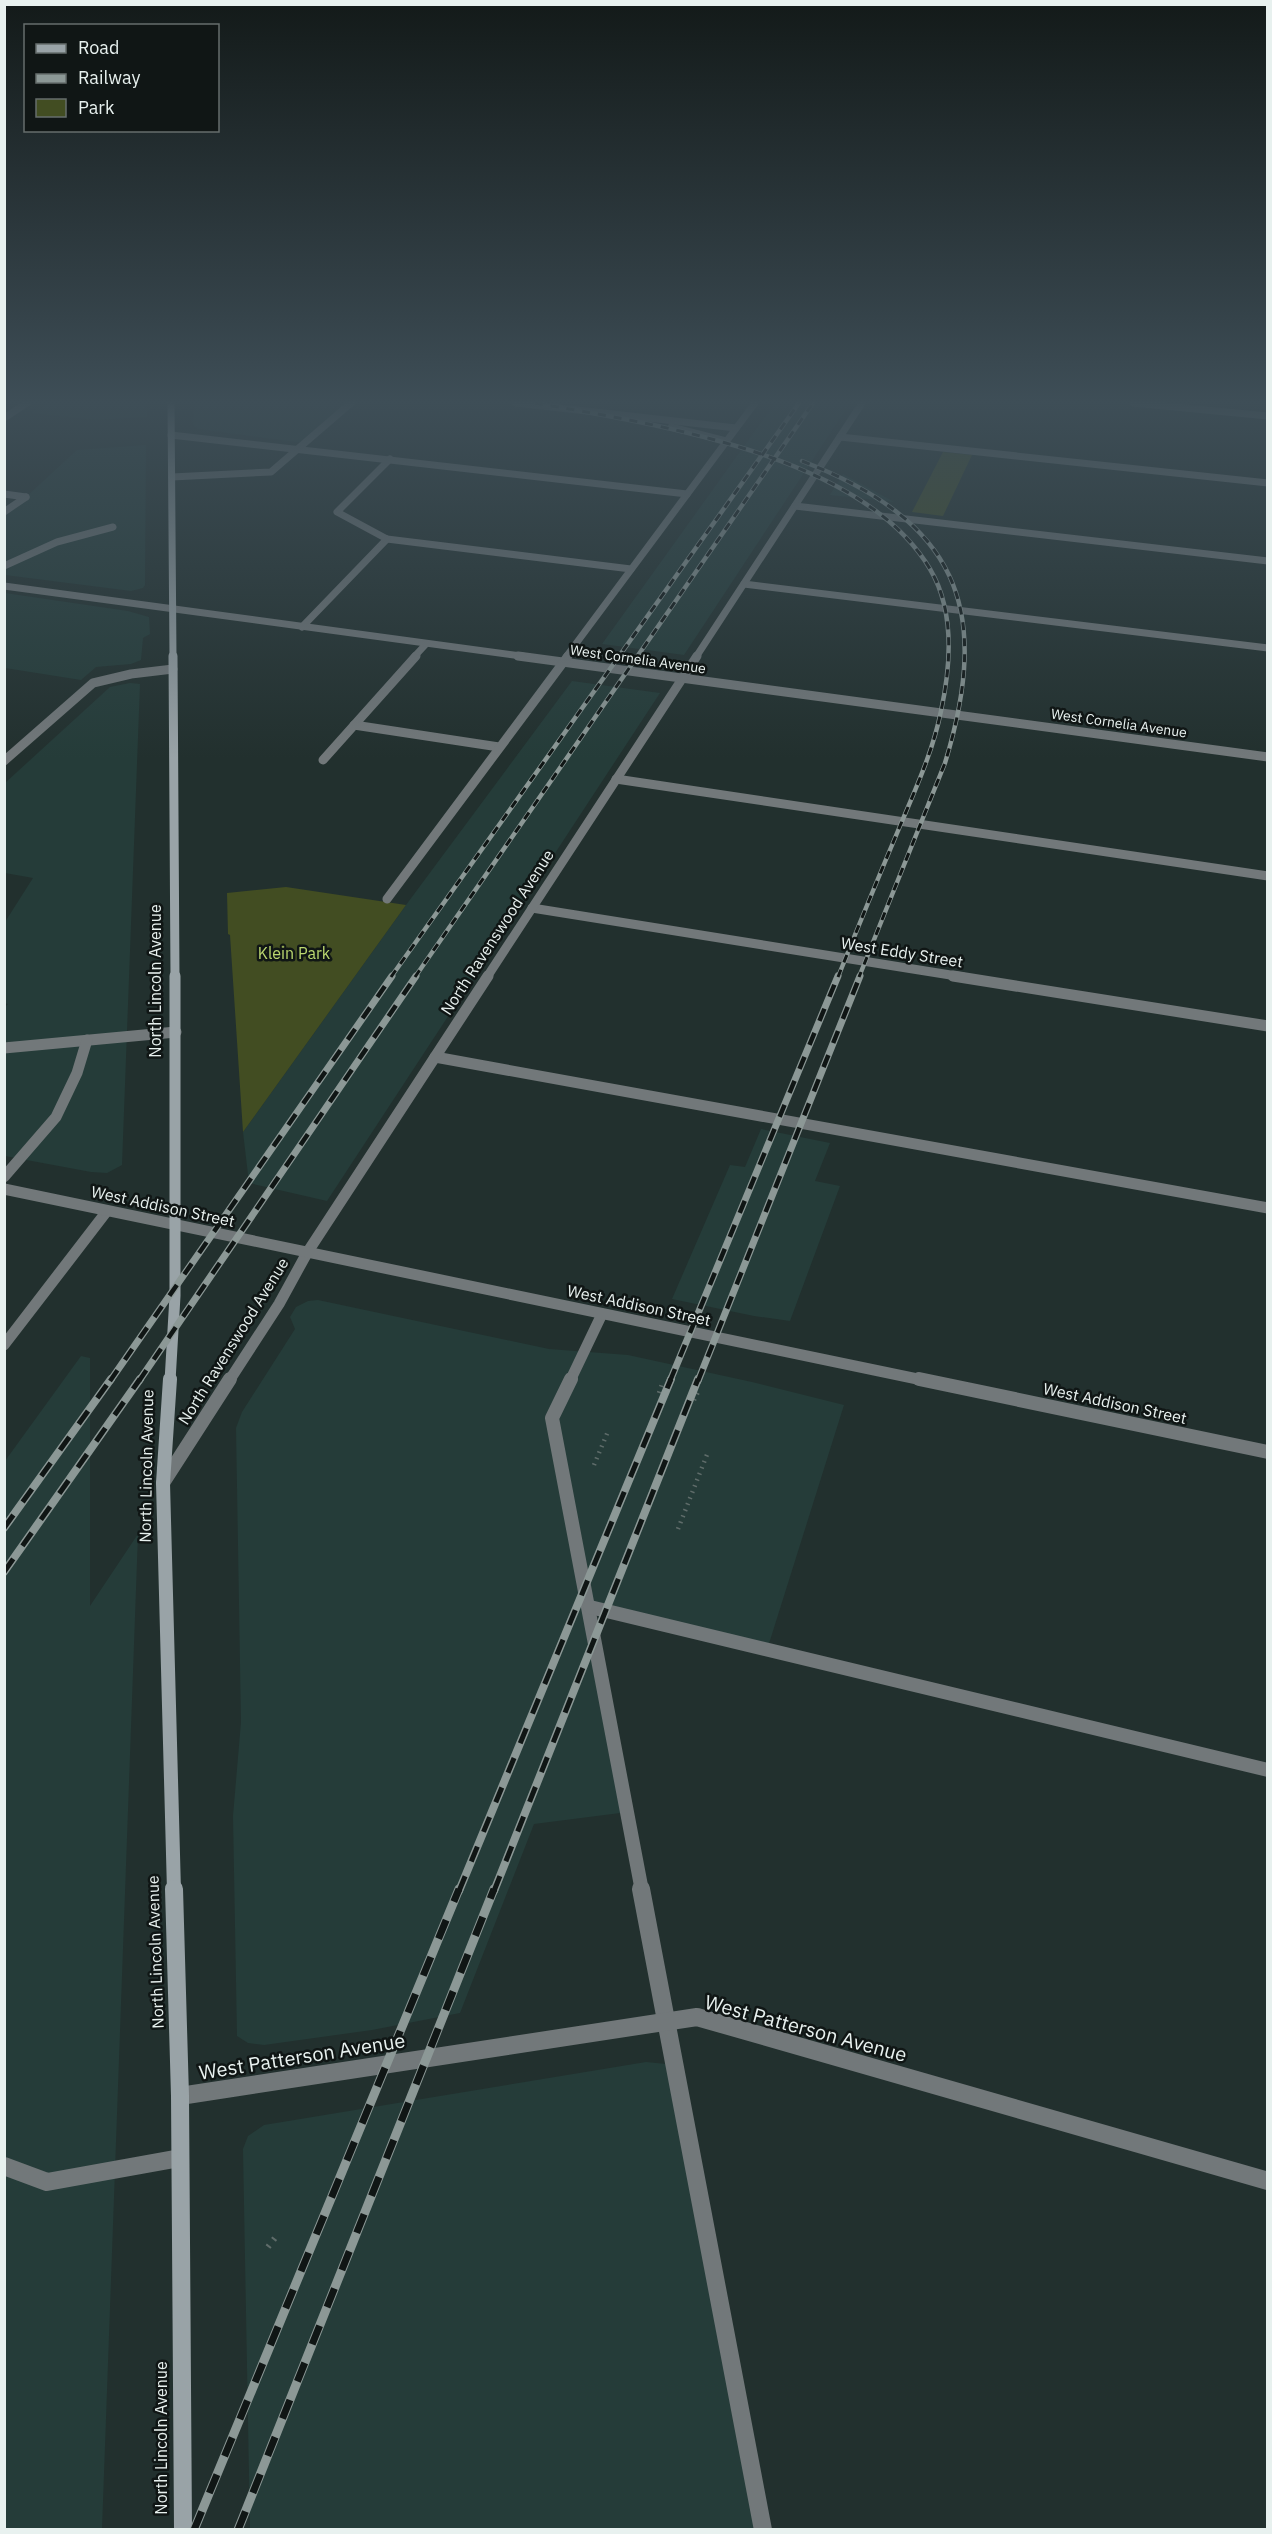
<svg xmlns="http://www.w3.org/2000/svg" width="1272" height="2534" viewBox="0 0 1272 2534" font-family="'IBM Plex Sans',sans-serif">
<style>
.built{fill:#253c39}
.green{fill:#424d22}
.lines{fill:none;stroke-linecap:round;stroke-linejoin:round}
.path-far1{stroke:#5f6c6a;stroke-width:4.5;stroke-dasharray:1.5 5;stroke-linecap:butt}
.path{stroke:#5f6c6a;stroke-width:6;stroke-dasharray:2 7;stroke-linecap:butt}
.service-far4{stroke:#72787a;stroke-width:7}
.service-far3{stroke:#72787a;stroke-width:9}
.service-far2{stroke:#72787a;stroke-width:11}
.service-far1{stroke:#72787a;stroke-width:14}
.service{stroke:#72787a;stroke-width:18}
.minor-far4{stroke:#72787a;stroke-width:7}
.minor-far3{stroke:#72787a;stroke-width:9}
.minor-far2{stroke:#72787a;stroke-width:11}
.minor-far1{stroke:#72787a;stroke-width:14}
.minor{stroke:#72787a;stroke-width:18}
.tertiary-far1{stroke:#72787a;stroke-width:11}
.tertiary{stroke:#72787a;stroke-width:14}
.secondary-far4{stroke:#99a3a7;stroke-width:7}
.secondary-far3{stroke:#99a3a7;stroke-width:9}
.secondary-far2{stroke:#99a3a7;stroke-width:11}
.secondary-far1{stroke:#99a3a7;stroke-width:14}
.secondary{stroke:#99a3a7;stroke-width:18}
.rail-far3-casing{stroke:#8c9896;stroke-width:4.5}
.rail-far2-casing{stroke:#8c9896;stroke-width:7}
.rail-far1-casing{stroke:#8c9896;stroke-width:8}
.rail-casing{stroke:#8c9896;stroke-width:9}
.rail-far3{stroke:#101615;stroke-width:3;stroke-dasharray:8;stroke-linecap:butt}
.rail-far2{stroke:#101615;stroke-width:4.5;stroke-dasharray:13;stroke-linecap:butt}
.rail-far1{stroke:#101615;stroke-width:5;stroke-dasharray:16;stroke-linecap:butt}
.rail{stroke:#101615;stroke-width:7;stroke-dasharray:20;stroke-linecap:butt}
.labels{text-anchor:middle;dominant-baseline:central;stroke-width:5;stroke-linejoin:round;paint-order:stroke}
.far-street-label{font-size:14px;fill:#e8f1ef;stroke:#101615}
.street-label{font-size:16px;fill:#e8f1ef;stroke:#101615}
.park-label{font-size:16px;fill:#bcd970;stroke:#101615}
.near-street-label{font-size:20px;fill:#e8f1ef;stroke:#101615}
</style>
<rect width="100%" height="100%" fill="#22302e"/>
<!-- built -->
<g class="built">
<polygon points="47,403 147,403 147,417 95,420 32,413"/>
<polygon points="194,403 351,403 304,443 198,429 193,425"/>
<polygon points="775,403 850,403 684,655 602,644"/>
<polygon points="146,445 145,585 143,588 131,591 5,575 4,512 26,497 77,450"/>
<polygon points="843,474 878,493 894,502 830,495"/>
<polygon points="5,593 128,611 149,617 150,634 143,638 141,660 131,664 96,667 81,680 5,668"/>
<polygon points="572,681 660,693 327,1201 249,1183 243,1132 406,905"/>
<polygon points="130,683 140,684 122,1165 107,1173 91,1172 5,1156 4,1008 8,1004 4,1003 5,922 33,878 5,873 5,783 110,687"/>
<polygon points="761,1129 830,1143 815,1181 840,1186 790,1321 754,1316 672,1299 730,1165 745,1167"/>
<polygon points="318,1300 549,1349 628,1355 752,1382 844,1405 767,1650 590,1607 628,1812 534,1824 460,2013 372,2030 264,2045 248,2043 237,2036 233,1816 241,1722 236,1428 242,1412 295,1329 290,1317 296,1307 308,1301"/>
<polygon points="81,1356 90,1358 90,1606 138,1534 102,2529 5,2530 5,1461"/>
<polygon points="646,2062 676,2065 763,2529 250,2529 243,2149 248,2136 264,2125"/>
</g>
<!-- green -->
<g class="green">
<polygon points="943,452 972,455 943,516 912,512"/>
<polygon points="286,887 406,905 243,1132 230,935 228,934 227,893"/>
</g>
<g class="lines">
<!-- path-far1 -->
<g class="path-far1">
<polyline points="659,1393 662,1384"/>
<polyline points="694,1400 698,1392"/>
<polyline points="594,1465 609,1429"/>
<polyline points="678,1529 708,1452"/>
</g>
<!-- path -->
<polyline class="path" points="268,2247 278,2234"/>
<!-- service-far4 -->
<g class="service-far4">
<polyline points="516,403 736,428"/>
<polyline points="671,427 726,441"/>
<polyline points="840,437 1268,483"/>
<polyline points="390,459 337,512 387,539 631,569"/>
<polyline points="172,477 271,472 351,403"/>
<polyline points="4,494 26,497"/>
<polyline points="4,512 26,497"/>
<polyline points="4,566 57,542 113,527"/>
<polyline points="744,584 1268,648"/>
<polyline points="302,627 387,539"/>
<polyline points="414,657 426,644"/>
</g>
<!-- service-far3 -->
<g class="service-far3">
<polyline points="354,725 499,747"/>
<polyline points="323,760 416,656"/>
<polyline points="616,779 1268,876"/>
</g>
<!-- service-far2 -->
<g class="service-far2">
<polyline points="4,1048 176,1032"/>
<polyline points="435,1057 1268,1208"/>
<polyline points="4,1177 56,1117 77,1073 87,1040"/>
<polyline points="570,1381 602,1314"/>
</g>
<!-- service-far1 -->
<g class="service-far1">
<polyline points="571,1379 552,1418 642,1891"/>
<polyline points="590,1607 1268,1770"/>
</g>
<!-- service -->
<g class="service">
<polyline points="641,1889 763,2530"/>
<polyline points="4,2166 47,2182 180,2158"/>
</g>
<!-- minor-far4 -->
<g class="minor-far4">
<polyline points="1133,403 1268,416"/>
<polyline points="4,418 27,403"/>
<polyline points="171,435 687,494"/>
<polyline points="795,506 1268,561"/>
<polyline points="4,586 529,657"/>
<polyline points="566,657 755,403"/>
<polyline points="696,657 862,403"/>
</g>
<!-- minor-far3 -->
<g class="minor-far3">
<polyline points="518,656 1268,757"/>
<polyline points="4,761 93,683 131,674 173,669"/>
<polyline points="387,899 568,656"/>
<polyline points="532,908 963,977"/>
<polyline points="487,977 697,656"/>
</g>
<!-- minor-far2 -->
<g class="minor-far2">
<polyline points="953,976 1268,1026"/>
<polyline points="4,1345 107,1211"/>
<polyline points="229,1381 279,1304 307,1253 488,976"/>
</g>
<!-- minor-far1 -->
<polyline class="minor-far1" points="163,1483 230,1379"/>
<!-- minor -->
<polyline class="minor" points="180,2096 697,2017 1268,2181"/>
<!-- tertiary-far1 -->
<polyline class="tertiary-far1" points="4,1189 927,1381"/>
<!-- tertiary -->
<polyline class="tertiary" points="919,1379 1268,1452"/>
<!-- secondary-far4 -->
<polyline class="secondary-far4" points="171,403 173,657"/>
<!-- secondary-far3 -->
<polyline class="secondary-far3" points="173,656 175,977"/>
<!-- secondary-far2 -->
<polyline class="secondary-far2" points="170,1381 175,1296 175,976"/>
<!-- secondary-far1 -->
<polyline class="secondary-far1" points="170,1379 163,1483 174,1891"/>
<!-- secondary -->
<polyline class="secondary" points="174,1889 180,2096 183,2530"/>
<!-- rail-far3 casing -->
<g class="rail-far3-casing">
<g id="rail-far3">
<path d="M535,403C655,424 863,455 930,569C955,611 951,665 941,711C933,751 916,788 900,826C879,876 858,927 838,977"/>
<path d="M802,461C956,521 993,606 945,763L859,977"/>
<polyline points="391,977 799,403"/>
<polyline points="415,977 813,403"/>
</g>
</g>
<!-- rail-far2 casing -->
<g class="rail-far2-casing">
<g id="rail-far2">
<polyline points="110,1381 392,976"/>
<polyline points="139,1381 416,976"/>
<polyline points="670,1381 838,976"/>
<polyline points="698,1381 860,976"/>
</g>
</g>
<!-- rail-far1 casing -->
<g class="rail-far1-casing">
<g id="rail-far1">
<polyline points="4,1528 111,1379"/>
<polyline points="4,1572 140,1379"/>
<polyline points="459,1891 671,1379"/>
<polyline points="494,1891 698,1379"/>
</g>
</g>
<!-- rail casing -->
<g class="rail-casing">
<g id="rail">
<polyline points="194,2530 459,1889"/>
<polyline points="238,2530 494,1889"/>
</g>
</g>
<!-- rail-far3 -->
<use href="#rail-far3" class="rail-far3"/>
<!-- rail-far2 -->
<use href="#rail-far2" class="rail-far2"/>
<!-- rail-far1 -->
<use href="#rail-far1" class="rail-far1"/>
<!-- rail -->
<use href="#rail" class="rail"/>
</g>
<!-- sky -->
<linearGradient id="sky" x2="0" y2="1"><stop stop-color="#131a19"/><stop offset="0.53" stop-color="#3e4e57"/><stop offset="1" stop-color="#3e4e57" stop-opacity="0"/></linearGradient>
<rect width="1272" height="758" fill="url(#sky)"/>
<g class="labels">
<!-- far-street labels -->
<g class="far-street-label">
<text transform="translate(638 659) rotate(8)">West Cornelia Avenue</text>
<text transform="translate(1119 723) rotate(8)">West Cornelia Avenue</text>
</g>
<!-- street labels -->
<g class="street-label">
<text transform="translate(497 932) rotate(-57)">North Ravenswood Avenue</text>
<text transform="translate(902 952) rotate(9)">West Eddy Street</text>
<text transform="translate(155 981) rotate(-90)">North Lincoln Avenue</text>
<text transform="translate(163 1206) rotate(12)">West Addison Street</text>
<text transform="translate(639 1305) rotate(12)">West Addison Street</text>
<text transform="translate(233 1341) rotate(-58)">North Ravenswood Avenue</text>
<text transform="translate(1115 1403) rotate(12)">West Addison Street</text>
<text transform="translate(146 1466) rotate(-89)">North Lincoln Avenue</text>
<text transform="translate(155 1952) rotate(-92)">North Lincoln Avenue</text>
<text transform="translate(161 2438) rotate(-90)">North Lincoln Avenue</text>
</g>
<!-- park labels -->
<g class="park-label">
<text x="294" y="953">Klein Park</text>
</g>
<!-- near-street labels -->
<g class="near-street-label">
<text transform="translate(806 2028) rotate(15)">West Patterson Avenue</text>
<text transform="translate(302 2056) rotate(-9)">West Patterson Avenue</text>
</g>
</g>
<!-- border -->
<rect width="1272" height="2534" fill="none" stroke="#e8f1ef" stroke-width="12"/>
<!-- legend -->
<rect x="24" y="24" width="195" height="108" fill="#101615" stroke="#666e6c" stroke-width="1.5"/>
<rect x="36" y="44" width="30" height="9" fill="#99a3a7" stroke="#666e6c" stroke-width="1.5"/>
<text x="78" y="54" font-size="18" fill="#e8f1ef">Road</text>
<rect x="36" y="74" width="30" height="9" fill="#8c9896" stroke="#666e6c" stroke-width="1.5"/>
<text x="78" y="84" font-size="18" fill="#e8f1ef">Railway</text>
<rect x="36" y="99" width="30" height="18" fill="#424d22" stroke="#666e6c" stroke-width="1.5"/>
<text x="78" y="114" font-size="18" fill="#e8f1ef">Park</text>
</svg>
